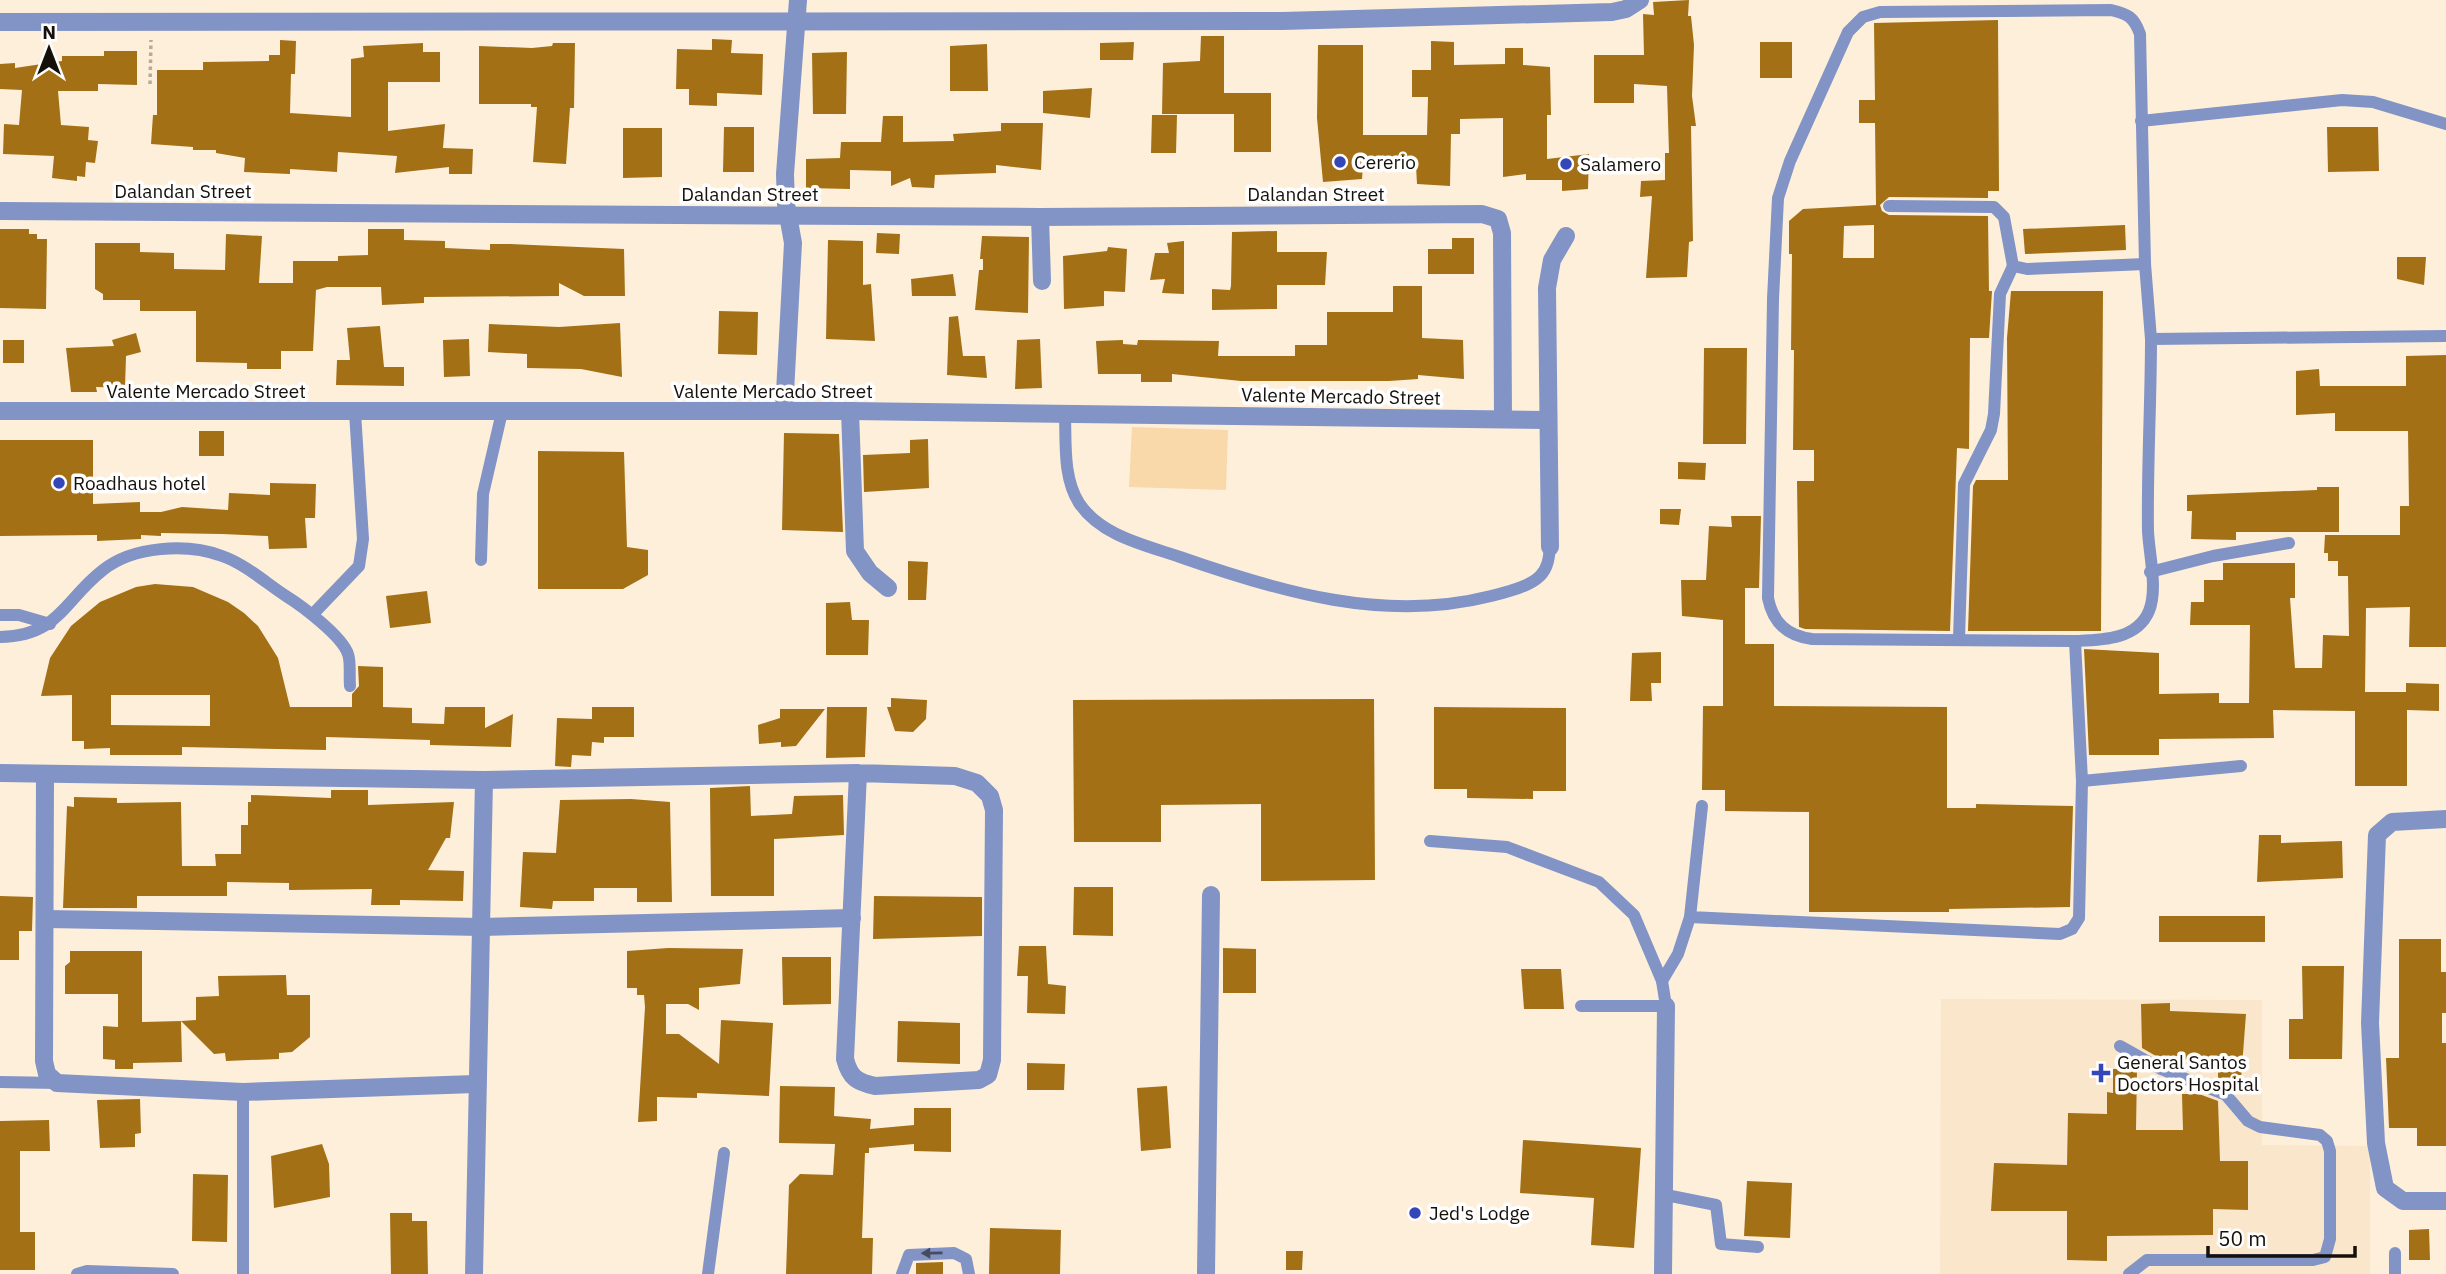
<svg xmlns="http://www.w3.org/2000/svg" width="2446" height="1274" viewBox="0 0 2446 1274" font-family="'IBM Plex Sans',sans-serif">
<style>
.built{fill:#fae6ca}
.green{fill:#f9d8aa}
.building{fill:#a37016;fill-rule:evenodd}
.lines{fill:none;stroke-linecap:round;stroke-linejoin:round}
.path{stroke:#b6aa9a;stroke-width:3.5;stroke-dasharray:3.5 3.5;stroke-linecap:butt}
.service{stroke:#8293c6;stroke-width:12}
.minor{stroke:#8293c6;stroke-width:18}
.oneway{fill:#464b5e}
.poi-dot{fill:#3446b8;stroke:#fefefe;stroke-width:2.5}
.labels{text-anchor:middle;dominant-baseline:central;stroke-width:7;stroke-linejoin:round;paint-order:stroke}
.poi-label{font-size:19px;fill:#151009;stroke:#fefefe;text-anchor:start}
.street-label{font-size:19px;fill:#151009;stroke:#fefefe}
</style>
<rect width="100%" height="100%" fill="#feefda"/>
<!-- built -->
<polygon class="built" points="1941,999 2262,1000 2262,1145 2370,1146 2370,1274 1940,1274"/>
<!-- green -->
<polygon class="green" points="1132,427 1228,430 1226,490 1129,487"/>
<!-- building -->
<g class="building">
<polygon points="1689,0 1688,16 1691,16 1694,45 1692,96 1696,126 1691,126 1693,241 1689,242 1687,277 1646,278 1652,196 1640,197 1641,181 1665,180 1665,153 1669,153 1667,86 1634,84 1634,103 1594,103 1594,55 1644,55 1643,14 1654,15 1653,2"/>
<path d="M1998,20L1999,191H1988V198L1889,197L1880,205L1882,211L1889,215L1988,216L1989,291H1992L1989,338H1970L1969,449L1957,448L1950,631L1805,629L1799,627L1797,481H1814V450H1793L1794,350H1791L1792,254H1789V221L1803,209L1876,205L1875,123H1859V100H1875L1874,23ZM1874,225V258H1843L1844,226Z"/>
<polygon points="1201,36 1224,36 1224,93 1271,93 1271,152 1234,152 1234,114 1162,114 1163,63 1200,61"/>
<polygon points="712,39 732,40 731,53 763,54 762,95 717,93 717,106 689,105 689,89 676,89 677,49 712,50"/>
<polygon points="280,40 296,41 295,74 291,74 290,113 351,117 351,59 364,57 363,46 423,43 423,52 440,52 440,82 388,82 388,131 445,124 443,148 473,149 472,174 449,174 449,167 395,173 397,156 338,152 337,172 290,169 290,174 244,172 245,158 216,153 216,150 193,150 193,147 151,144 153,115 157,115 157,70 203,70 203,62 269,61 269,55 280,55"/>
<polygon points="1431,41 1454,42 1454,65 1505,64 1505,48 1523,48 1523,65 1550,67 1551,115 1547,115 1547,159 1589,154 1588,189 1562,191 1562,180 1526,180 1526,174 1503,177 1503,118 1460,119 1460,134 1451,134 1450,186 1417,184 1416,166 1363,165 1362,179 1323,182 1317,118 1318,45 1363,45 1363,135 1427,135 1428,97 1412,97 1412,70 1431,70"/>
<polygon points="1134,42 1133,60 1100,60 1100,43"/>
<rect x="1760" y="42" width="32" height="36"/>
<polygon points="553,43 575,43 574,108 570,108 566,164 533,162 537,107 531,107 531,104 479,104 479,46 532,48 552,46"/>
<polygon points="987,44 988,91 950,91 950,46"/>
<polygon points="104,51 137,51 137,85 98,84 98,91 58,91 61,125 89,127 88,140 98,141 95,163 86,162 85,177 77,176 77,181 52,178 54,156 3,154 4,124 19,125 22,90 0,89 0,64 15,63 15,68 62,61 62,56 104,56"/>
<polygon points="847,52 846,114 813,114 812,53"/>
<polygon points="1092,88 1090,118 1043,113 1043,91"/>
<polygon points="1152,115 1177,115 1176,153 1151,153"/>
<polygon points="883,116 903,116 903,142 954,141 953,134 1001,131 1001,123 1043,123 1041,170 996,165 996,173 935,175 934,188 912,187 910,178 891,186 891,171 850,170 850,189 806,188 806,159 840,158 841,142 881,142"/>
<polygon points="724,127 754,127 754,172 723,172"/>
<polygon points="2327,127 2378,127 2379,171 2328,172"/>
<polygon points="623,128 662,128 662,177 623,178"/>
<polygon points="2125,225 2126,250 2025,254 2023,229"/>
<polygon points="0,229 29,229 29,234 37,234 37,239 47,239 46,309 0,308"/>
<polygon points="368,229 404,229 404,240 445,241 445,248 490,250 490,244 510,244 624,249 625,296 584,296 559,283 559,296 424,297 424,303 382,305 381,287 327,287 316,290 313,351 281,351 281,369 247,369 247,363 196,362 196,311 140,311 140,300 103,300 103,294 95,289 95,243 140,243 140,252 174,253 174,269 225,270 226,234 262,236 259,283 293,283 293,261 338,261 338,256 368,255"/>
<polygon points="1277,231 1277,252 1327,252 1325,285 1277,285 1277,309 1212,310 1212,289 1230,290 1231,286 1232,232"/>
<polygon points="877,233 900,234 899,254 876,253"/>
<polygon points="982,236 1029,237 1028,313 975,310 979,270 983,270 983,259 980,259"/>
<polygon points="1452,238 1474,238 1474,274 1428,274 1428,249 1452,249"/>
<polygon points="828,240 863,241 863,285 871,284 875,341 826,339"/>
<polygon points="1184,241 1184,294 1162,293 1165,279 1150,280 1155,253 1169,253 1167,243"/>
<polygon points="1108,247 1127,249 1125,292 1104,291 1104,306 1064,309 1063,256 1107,251"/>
<polygon points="2397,257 2426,257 2424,285 2397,279"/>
<polygon points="953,274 956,296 912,296 911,279"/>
<polygon points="1393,286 1422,286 1422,338 1463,340 1464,379 1418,375 1418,379 1389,381 1241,381 1172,374 1172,382 1141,382 1141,374 1098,374 1096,341 1123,340 1123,344 1137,345 1138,340 1219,341 1218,356 1295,356 1295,345 1327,345 1327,312 1393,312"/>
<polygon points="2011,291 2103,291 2101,631 1968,631 1973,486 1976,480 2008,480 2007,338"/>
<polygon points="719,311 758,312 757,355 718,354"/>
<polygon points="958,316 963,356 985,356 987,378 947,375 949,317"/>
<polygon points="620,323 622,377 581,369 527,368 527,354 488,352 489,324 559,327"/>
<polygon points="380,326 384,367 404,367 404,386 336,385 337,360 350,360 347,328"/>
<polygon points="136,333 141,352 126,356 125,388 96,387 97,392 71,392 66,348 114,346 112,340"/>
<polygon points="469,339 470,376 444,377 443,340"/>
<polygon points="1040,339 1042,388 1015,389 1017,340"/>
<rect x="3" y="340" width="21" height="23"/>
<polygon points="1704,348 1747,348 1746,444 1703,444"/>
<polygon points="2446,355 2446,647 2409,647 2410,607 2366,608 2365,692 2406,692 2406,683 2439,684 2439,711 2407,710 2407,786 2355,786 2355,711 2273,710 2274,738 2159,739 2159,755 2089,755 2084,649 2159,653 2159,694 2219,693 2219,703 2249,703 2250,625 2190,625 2191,602 2204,602 2204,580 2223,580 2223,563 2295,563 2295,598 2290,598 2295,668 2322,668 2323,635 2349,636 2348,576 2338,576 2338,561 2328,561 2328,553 2324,553 2325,535 2400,535 2400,506 2409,506 2408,431 2335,431 2335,413 2296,415 2296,371 2319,369 2320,386 2406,386 2406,356"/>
<rect x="199" y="431" width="25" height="25"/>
<polygon points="784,433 839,434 843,532 782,530"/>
<polygon points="928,439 929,488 864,492 863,455 910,453 910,440"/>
<polygon points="0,440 93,440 93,504 140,502 140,512 161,512 182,507 228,510 229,493 270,495 270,483 316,484 315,518 305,518 307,548 269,549 268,536 222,534 161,533 161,536 141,535 141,539 97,541 97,535 0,536"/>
<polygon points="538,451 624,452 627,547 648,550 648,575 623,589 538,589"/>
<polygon points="1678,462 1706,463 1705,480 1678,479"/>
<polygon points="2317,487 2339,487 2339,532 2236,532 2236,540 2191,539 2192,511 2187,511 2187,495 2317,490"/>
<polygon points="1660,509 1681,509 1679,525 1660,524"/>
<polygon points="1731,516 1761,516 1759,588 1745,588 1745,644 1774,644 1774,706 1947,707 1947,808 1976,808 1976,804 2073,806 2070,907 1949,909 1949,912 1809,912 1809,812 1725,811 1725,790 1702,790 1703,706 1723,706 1723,620 1682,616 1681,580 1706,580 1709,526 1732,527"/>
<polygon points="908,561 928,562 926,600 908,600"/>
<path d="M155,584L193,587L228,602L244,613L258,626L278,658L290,707H352V694L359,686L358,666L383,667V707L412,708V723L444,724L445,707H485V728L513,714L511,747L430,745V740L326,737V750L182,747V755H110V748L84,749V741H72V695L41,696L50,658L71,626L100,602L136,587ZM111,695H210V726L111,725Z"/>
<polygon points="427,591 431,623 390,628 386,596"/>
<polygon points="850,602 852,620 869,620 868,655 826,655 826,603"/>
<polygon points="1661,652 1661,683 1651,683 1652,701 1630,701 1632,653"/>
<polygon points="891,698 927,700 926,719 913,732 895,731 887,707 891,707"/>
<polygon points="1374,699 1375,880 1261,881 1261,804 1161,805 1161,842 1074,842 1073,700"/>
<polygon points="592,707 634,707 634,737 604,737 604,743 592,742 591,756 572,755 571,767 555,766 557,718 592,719"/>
<polygon points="827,707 867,707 865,757 826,758"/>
<polygon points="1434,707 1566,708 1566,791 1533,791 1533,799 1467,798 1467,789 1434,789"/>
<polygon points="780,709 825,709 796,746 781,747 781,742 759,744 758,725 780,718"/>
<polygon points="750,786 751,816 792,814 794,796 843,795 844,835 774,839 774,896 711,896 710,788"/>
<polygon points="331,790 368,790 368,805 454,802 450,838 446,838 428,870 464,871 463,901 400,900 400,905 371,905 372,889 289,890 289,883 227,882 227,896 137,896 137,908 63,908 67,806 74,807 74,797 117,798 117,803 181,802 182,866 216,866 215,854 241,854 241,825 248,825 248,802 251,802 251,795 331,798"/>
<polygon points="631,799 670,802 672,902 637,902 637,888 594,888 594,901 553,901 552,909 520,907 523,852 556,853 560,800"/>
<polygon points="2259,835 2281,835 2281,843 2342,841 2343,878 2257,882"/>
<polygon points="1074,887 1113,887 1113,936 1073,935"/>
<polygon points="0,896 33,897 32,931 19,931 19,960 0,960"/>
<polygon points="874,896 982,897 982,936 873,939"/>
<rect x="2159" y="916" width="106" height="26"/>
<polygon points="2399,939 2441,939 2441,972 2446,972 2446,1013 2442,1013 2442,1043 2446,1043 2446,1146 2417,1146 2417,1128 2389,1128 2386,1058 2399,1058"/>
<polygon points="1019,946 1046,946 1048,984 1066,986 1065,1014 1027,1013 1028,976 1017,976"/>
<polygon points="668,948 743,949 740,984 699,988 699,1010 688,1004 666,1004 666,1034 679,1034 719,1064 721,1020 773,1023 769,1096 697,1093 697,1098 657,1097 657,1121 638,1122 645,1007 644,995 637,995 637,988 627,988 627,951"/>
<polygon points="1223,948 1256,949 1256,993 1223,993"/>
<polygon points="70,951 142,951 142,1022 181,1021 182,1062 133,1063 133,1069 115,1069 115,1060 103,1059 103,1026 118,1027 118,994 65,994 65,966 70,962"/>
<polygon points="782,957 831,957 831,1004 783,1005"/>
<polygon points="2302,966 2344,966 2342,1059 2289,1059 2289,1019 2303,1019"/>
<polygon points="1521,969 1561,969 1564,1009 1524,1009"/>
<polygon points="286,975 287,995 310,995 310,1037 292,1052 279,1053 279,1059 226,1061 225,1053 214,1054 181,1021 196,1020 196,997 219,996 218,976"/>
<polygon points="2170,1003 2170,1011 2246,1014 2241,1080 2218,1080 2218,1059 2163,1060 2142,1048 2141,1004"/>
<polygon points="898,1021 960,1023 960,1064 897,1062"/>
<polygon points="1027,1063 1065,1064 1064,1090 1027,1090"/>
<polygon points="2113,1069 2137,1069 2136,1130 2183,1130 2182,1094 2199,1094 2218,1101 2220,1161 2248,1161 2248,1210 2213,1209 2213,1235 2107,1236 2107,1261 2067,1260 2067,1211 1991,1211 1994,1163 2067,1165 2068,1113 2107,1114 2107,1092 2113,1093"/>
<polygon points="780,1086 835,1087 834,1116 871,1119 870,1129 914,1125 914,1108 951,1108 951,1152 914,1151 914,1144 869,1148 869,1153 865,1153 862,1238 873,1238 872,1274 786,1274 789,1185 800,1174 833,1175 835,1144 779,1143"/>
<polygon points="1167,1086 1171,1148 1141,1151 1137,1088"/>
<polygon points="140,1099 141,1133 135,1134 135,1147 100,1148 97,1100"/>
<polygon points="49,1120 50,1151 20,1151 20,1232 35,1232 35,1270 0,1270 0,1121"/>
<polygon points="1523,1140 1641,1148 1634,1248 1591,1245 1594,1198 1520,1193"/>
<polygon points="322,1144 329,1164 330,1197 274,1208 271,1156"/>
<polygon points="193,1174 228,1175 227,1242 192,1241"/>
<polygon points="1747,1181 1792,1183 1790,1238 1744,1236"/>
<polygon points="390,1213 412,1213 412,1221 427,1221 428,1274 391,1274"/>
<polygon points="990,1228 1061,1230 1060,1274 989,1274"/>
<polygon points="2429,1229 2430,1260 2409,1260 2409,1230"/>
<polygon points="1286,1251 1303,1251 1302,1270 1286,1270"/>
<polygon points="943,1262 943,1274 916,1274 916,1263"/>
</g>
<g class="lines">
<!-- path -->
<polyline class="path" points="150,84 151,40"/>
<!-- service -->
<g class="service">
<polyline points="2141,121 2342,100 2373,102 2446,124"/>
<polyline points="1889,206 1994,207 2004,217 2013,266 2027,269 2145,264"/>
<path d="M2151,339L2145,264L2140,34C2134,17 2128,14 2111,10L1880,12L1863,17L1848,32L1790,161L1778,198L1773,299L1768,598C1773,623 1787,636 1812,639L2075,641C2101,640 2137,640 2149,611C2158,589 2149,554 2148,531C2147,467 2151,403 2151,339L2446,336"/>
<path d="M1065,415C1066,443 1063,478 1079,503C1101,536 1145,545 1180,557C1280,592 1385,623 1491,596C1506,592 1529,587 1540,576C1548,568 1549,558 1550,547"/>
<polyline points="481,560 483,494 502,412"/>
<polyline points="2150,572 2213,556 2289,543"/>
<polyline points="313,614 359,566 363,539 355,412"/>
<polyline points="0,615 19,615 50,624"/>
<path d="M0,637C59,636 64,600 103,570C133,546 187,543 222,556C245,564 266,583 286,596C302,606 342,636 348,654C351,662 349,676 350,686"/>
<polyline points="1959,639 1964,484 1991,430 1994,414 2000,294 2013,266"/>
<polyline points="2075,641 2082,781"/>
<polyline points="1702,806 1690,917 2060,934 2072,929 2079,918 2082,781 2241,766"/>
<polyline points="1430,841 1507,847 1599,882 1634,915 1662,981 1666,1006 1581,1006"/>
<polyline points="1662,981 1678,954 1690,917"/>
<polyline points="2120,1046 2161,1069 2226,1095 2248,1121 2260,1127 2320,1135 2327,1141 2330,1151 2330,1239 2325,1257 2313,1260 2147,1260 2129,1274"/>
<polyline points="0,1082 57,1083"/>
<polyline points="1666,1195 1716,1205 1721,1244 1758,1247"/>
<polyline points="77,1274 87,1271 173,1274"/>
<polyline points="243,1274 243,1092"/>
<polyline points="708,1274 724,1153"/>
<polyline points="902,1274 909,1255 954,1253 966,1259 969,1274"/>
<polyline points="2395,1274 2395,1253"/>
</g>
<!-- minor -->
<g class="minor">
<polyline points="0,22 1282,21 1612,12 1626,9 1640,0"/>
<polyline points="0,211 1040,217 1482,214 1498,219 1502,233 1503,419"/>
<polyline points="1040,217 1042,281"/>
<polyline points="0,411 850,411 1547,420"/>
<polyline points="784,411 793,243 786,204 785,174 798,0"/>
<polyline points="850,411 855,551 870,573 888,588"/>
<polyline points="1550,547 1547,288 1552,260 1566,236"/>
<path d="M0,773L484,780L858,773L955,776L977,783L990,796L994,810L992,1060L988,1075L979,1080L875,1086C857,1082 850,1078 845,1059L858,773"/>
<polyline points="45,774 44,1061 47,1074 57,1083 243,1092 475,1084"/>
<polyline points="2446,819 2392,822 2377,835 2370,1023 2376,1143 2385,1188 2403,1201 2446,1201"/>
<polyline points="47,919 482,927 852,918"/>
<polyline points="474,1274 484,780"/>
<polyline points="1206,1274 1211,895"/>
<polyline points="1663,1274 1666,1006"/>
</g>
</g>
<!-- one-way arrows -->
<defs><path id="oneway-solid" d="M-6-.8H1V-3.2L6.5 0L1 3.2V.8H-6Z" transform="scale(1.75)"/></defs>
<use class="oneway" href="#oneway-solid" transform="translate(932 1253) rotate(179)"/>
<!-- markers -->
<g class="poi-dot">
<circle cx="1340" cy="162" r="7"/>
<circle cx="1566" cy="164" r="7"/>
<circle cx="59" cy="483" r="7"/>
<path d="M2097.5 1062.5h7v7h7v7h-7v7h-7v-7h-7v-7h7z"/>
<circle cx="1415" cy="1213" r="7"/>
</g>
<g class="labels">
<!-- poi labels -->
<g class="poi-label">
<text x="1354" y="162">Cererio</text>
<text x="1580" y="164">Salamero</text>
<text x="73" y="483">Roadhaus hotel</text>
<text x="2117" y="1062">General Santos<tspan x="2117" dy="22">Doctors Hospital</tspan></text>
<text x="1429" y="1213">Jed's Lodge</text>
</g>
<!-- street labels -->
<g class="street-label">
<text x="183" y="191">Dalandan Street</text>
<text x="750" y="194">Dalandan Street</text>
<text x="1316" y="194">Dalandan Street</text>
<text x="206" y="391">Valente Mercado Street</text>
<text x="773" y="391">Valente Mercado Street</text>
<text transform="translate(1341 396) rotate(1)">Valente Mercado Street</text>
</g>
</g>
<!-- north arrow -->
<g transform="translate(49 49)" stroke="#fefefe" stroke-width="5" paint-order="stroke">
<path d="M0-5L12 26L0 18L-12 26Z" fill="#151009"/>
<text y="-10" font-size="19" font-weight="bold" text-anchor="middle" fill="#151009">N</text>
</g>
<!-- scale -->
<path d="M2208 1246v10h147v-10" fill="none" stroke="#151009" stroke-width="3.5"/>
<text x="2218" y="1246" font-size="21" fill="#151009" stroke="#fefefe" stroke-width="5" paint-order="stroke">50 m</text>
</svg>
